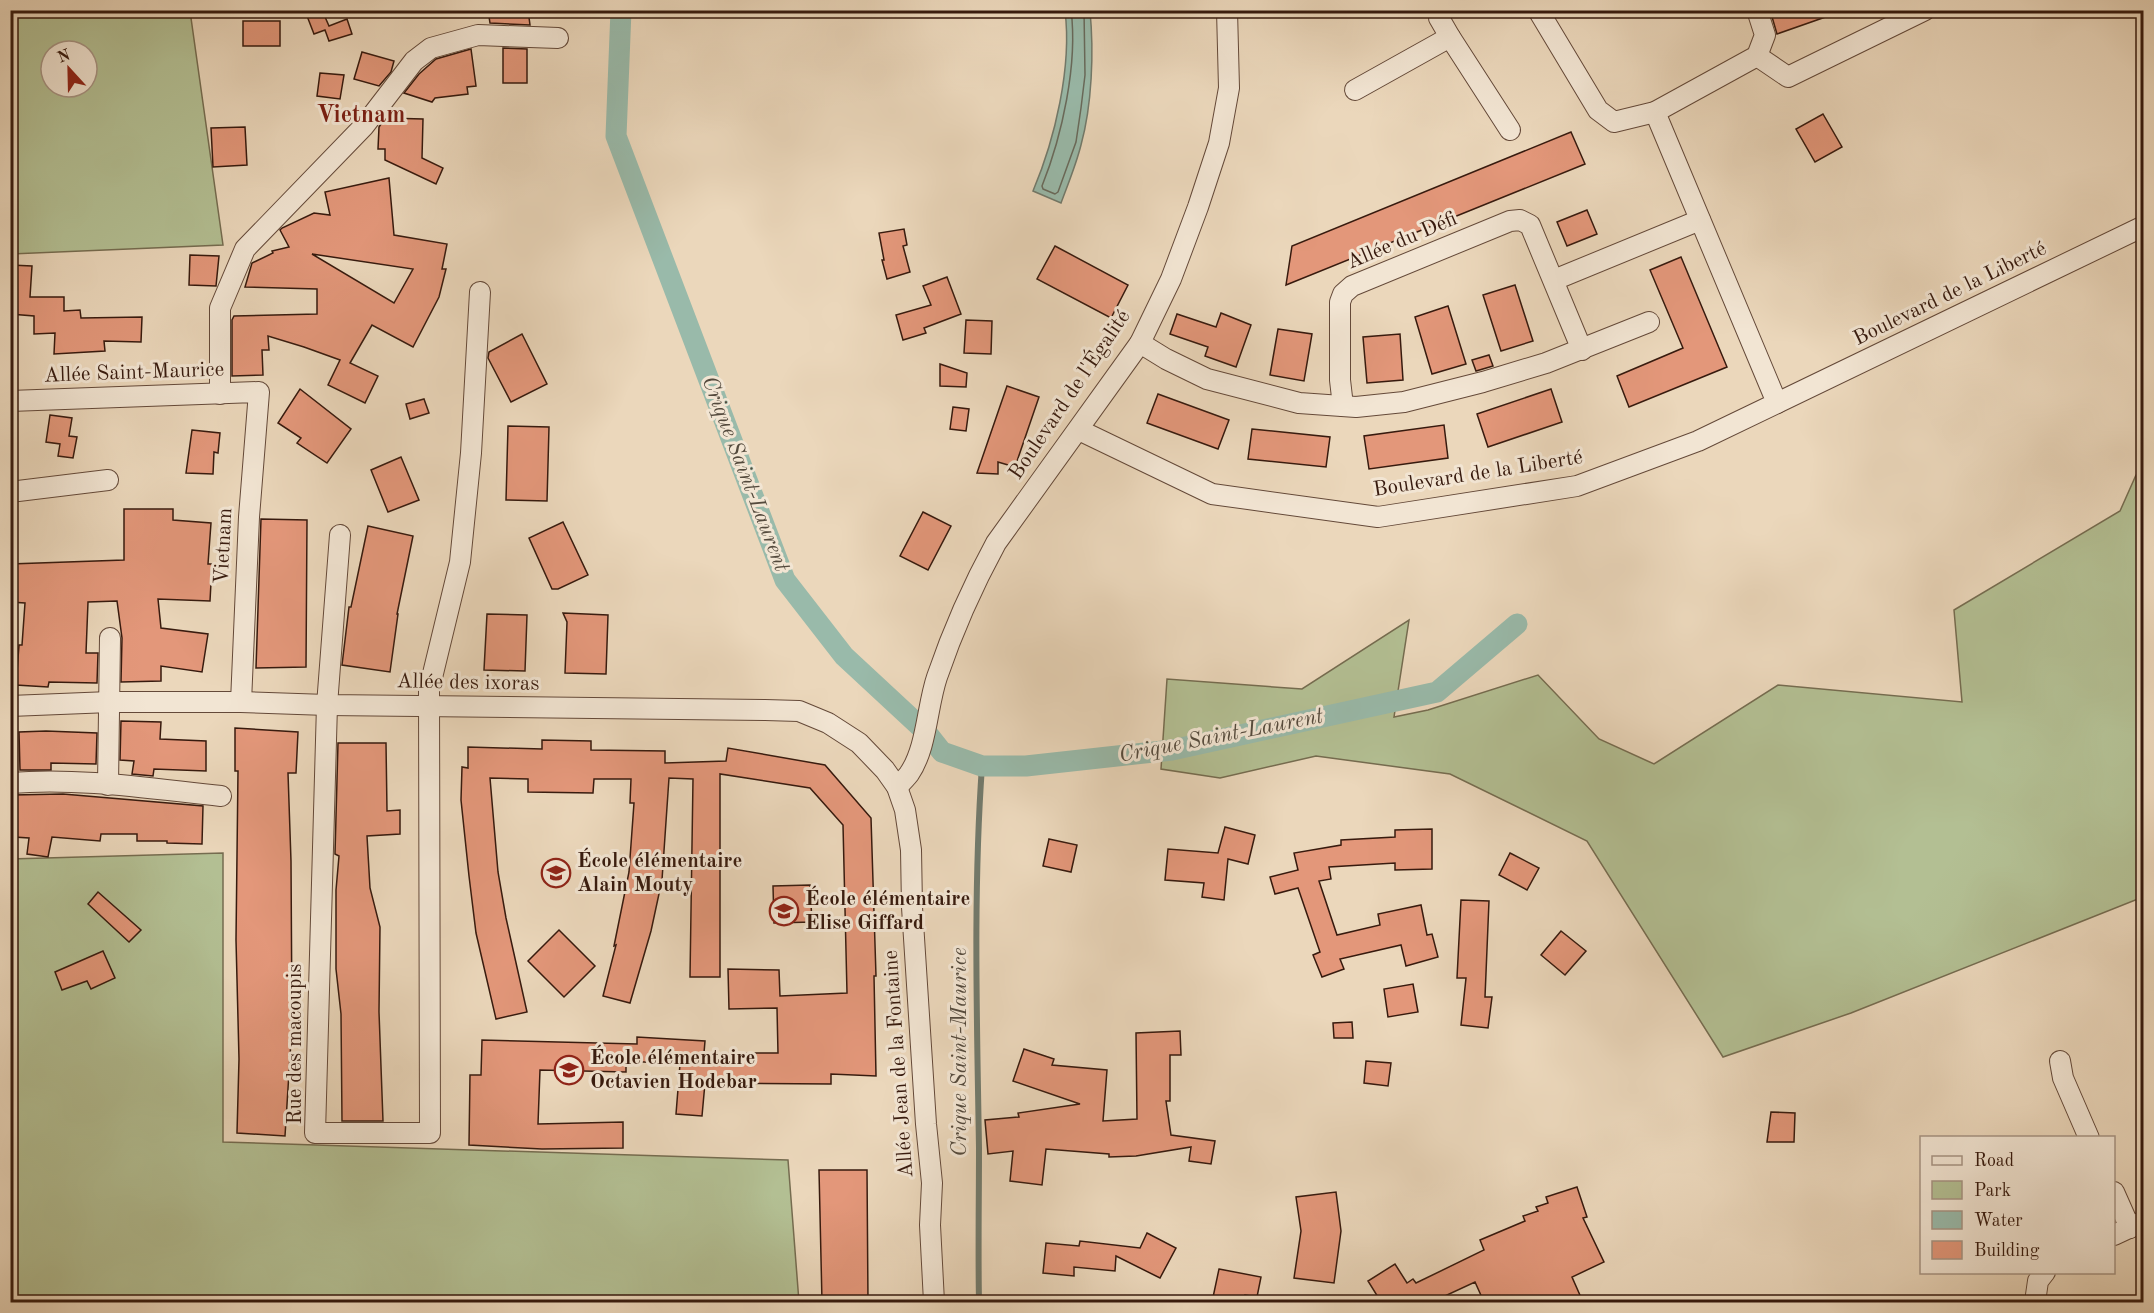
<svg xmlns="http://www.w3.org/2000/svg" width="2154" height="1313" viewBox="0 0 2154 1313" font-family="'Old Standard TT',serif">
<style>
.green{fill:#b3bf93;stroke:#756c50;stroke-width:1.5;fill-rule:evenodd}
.water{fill:#99baaa;stroke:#727a6c;stroke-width:1.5}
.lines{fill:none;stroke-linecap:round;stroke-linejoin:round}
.shore{stroke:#686a5c;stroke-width:1.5}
.stream{stroke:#727a6c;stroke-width:6}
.canal{stroke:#99baaa;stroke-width:21}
.building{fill:#e3977a;stroke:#371a0e;stroke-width:1.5;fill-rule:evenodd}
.minor-casing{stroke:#644939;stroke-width:22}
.minor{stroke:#f2e5d3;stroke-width:20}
.labels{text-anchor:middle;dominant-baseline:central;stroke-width:6;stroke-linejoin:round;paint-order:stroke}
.street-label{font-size:21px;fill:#371a0e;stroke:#f2e5d3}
.poi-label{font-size:21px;font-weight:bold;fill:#371a0e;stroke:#f2e5d3;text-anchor:start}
.water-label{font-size:22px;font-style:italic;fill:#544a3d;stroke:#f2e5d3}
.quarter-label{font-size:24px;font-weight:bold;fill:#7a1f14;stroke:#f2e5d3}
</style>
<rect width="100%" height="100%" fill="#ebd7bb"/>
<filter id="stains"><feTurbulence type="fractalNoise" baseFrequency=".00333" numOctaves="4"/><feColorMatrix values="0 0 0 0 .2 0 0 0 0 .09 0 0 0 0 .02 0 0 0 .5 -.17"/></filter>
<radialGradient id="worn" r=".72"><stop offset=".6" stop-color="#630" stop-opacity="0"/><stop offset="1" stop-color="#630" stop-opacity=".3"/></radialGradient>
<!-- green -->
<g class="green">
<path d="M10,11H190L223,245L11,254ZM51,51H87V87H51Z"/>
<polygon points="2143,472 2143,897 1851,1013 1723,1057 1587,841 1450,774 1316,756 1220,778 1161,769 1167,679 1302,689 1409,620 1394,717 1428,710 1538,675 1599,739 1654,764 1778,685 1962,702 1954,610 2120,511 2136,475"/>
<polygon points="223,853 223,1142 788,1160 799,1302 11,1302 10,859"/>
</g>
<!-- water -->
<path class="water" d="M1065,11H1090C1094,52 1092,105 1081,145C1076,165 1068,184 1061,203L1033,191C1055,139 1072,67 1065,11Z"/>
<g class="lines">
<!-- shore -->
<path class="shore" d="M1071,10C1078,64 1062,136 1042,186L1043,189L1055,194L1058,192L1076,142L1081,108L1085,75L1084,10"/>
<!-- stream -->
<path class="stream" d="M979,1302C978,1251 979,1199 979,1148C977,1021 973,893 982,766"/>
<!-- canal -->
<polyline class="canal" points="621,10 616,136 785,580 844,656 927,733 942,752 982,766 1026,766 1172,750 1437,692 1517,624"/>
</g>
<!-- building -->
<g class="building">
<polygon points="322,10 329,26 347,19 352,34 329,41 325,30 314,34 307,16"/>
<polygon points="488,10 528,10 530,25 490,23"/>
<polygon points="1770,10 1836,10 1837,13 1777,34"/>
<rect x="243" y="21" width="37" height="25"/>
<polygon points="503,48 527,49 527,83 503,83"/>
<polygon points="471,49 476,86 467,87 468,94 435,98 432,102 404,93 419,74 436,59"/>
<polygon points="362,52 394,61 391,72 379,86 354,79"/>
<polygon points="320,73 344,75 340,99 317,96"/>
<polygon points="1823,114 1842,147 1815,162 1796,129"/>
<polygon points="385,118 423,119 422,158 443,168 436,184 385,160 385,149 378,149 379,127"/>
<polygon points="245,127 247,165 213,167 211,128"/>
<polygon points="1571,132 1585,164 1286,285 1292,246"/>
<path d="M389,178L394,235L447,244L442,269H446L439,297L413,347L372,325L350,363L378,376L365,403L328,385L340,360L304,347L268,336L269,350H262L263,375L232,376V320L234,316L317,314V289L245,287L252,263L273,253L272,251L289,247L280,230L282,228L314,213L330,215L325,192ZM312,254L413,269L394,303Z"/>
<polygon points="1587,210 1597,234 1567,246 1557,222"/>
<polygon points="904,229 907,245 903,246 910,272 887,279 882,260 884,260 879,233"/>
<polygon points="1055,246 1128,285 1111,318 1037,279"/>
<polygon points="190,255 219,256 216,286 189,285"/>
<polygon points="1681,257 1727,367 1629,407 1617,376 1683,348 1650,270"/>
<polygon points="10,265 32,266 30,297 64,297 64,311 80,310 81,318 142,317 141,342 104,341 105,351 54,354 55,333 34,334 34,316 10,314"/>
<polygon points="947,277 961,314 924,328 926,333 903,340 896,315 931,305 923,286"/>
<polygon points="1515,285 1533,341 1501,351 1483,295"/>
<polygon points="1448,306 1466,364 1432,374 1415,317"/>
<polygon points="1221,313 1251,325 1236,367 1205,356 1208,347 1170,334 1177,314 1216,327"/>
<polygon points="966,320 992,321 991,354 964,353"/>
<polygon points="1278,329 1312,334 1304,381 1270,375"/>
<polygon points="522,334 547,384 511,402 488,358 489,352"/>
<polygon points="1400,334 1403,380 1367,383 1363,337"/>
<polygon points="1489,355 1493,366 1476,371 1472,360"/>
<polygon points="940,364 967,373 966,387 940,386"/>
<polygon points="1007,386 1039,397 1015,467 998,462 998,474 977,473"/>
<polygon points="300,389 351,429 327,463 297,443 301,438 278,423"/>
<polygon points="1551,389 1562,422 1488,447 1477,414"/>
<polygon points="1158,394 1229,420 1218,449 1147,423"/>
<polygon points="424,399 429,413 410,419 406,404"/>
<polygon points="953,407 969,409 966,431 950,429"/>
<polygon points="50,415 72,418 69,436 77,437 73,458 58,456 60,444 46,442"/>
<polygon points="1444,425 1448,458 1369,469 1364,436"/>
<polygon points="508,426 549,427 547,501 506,500"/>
<polygon points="1252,429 1330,437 1326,467 1248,459"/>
<polygon points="192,430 220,433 218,453 214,452 213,474 186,473"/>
<polygon points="401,457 419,500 388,512 371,470"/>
<polygon points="124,509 173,509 173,520 211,523 208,564 212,564 210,601 158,599 161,628 208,634 202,672 161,666 161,681 121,682 122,638 117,601 88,602 86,653 98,653 97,683 49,682 48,687 16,685 19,645 22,645 25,603 10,602 10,564 124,560"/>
<polygon points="923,512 951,526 928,570 900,556"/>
<polygon points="261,519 307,520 306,667 256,668"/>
<polygon points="563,522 588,575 558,589 552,589 529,538"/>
<polygon points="368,526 413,536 397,614 398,614 390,672 342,665 349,607 351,607"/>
<polygon points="563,613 608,615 606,674 565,673 567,622"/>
<polygon points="487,614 527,615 525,671 484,670"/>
<polygon points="121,721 161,722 160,739 206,741 206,771 154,769 153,776 132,774 134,761 120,760"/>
<polygon points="235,728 298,732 296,773 288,773 291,861 292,1025 285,1136 237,1133 239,1059 236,940 238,771 235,771"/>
<polygon points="46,731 97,733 96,764 51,763 51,770 20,770 19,732"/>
<polygon points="542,740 591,741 591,750 665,751 665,763 726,761 728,748 825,765 871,818 876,976 874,976 876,1076 831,1074 831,1084 705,1083 702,1116 676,1114 680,1064 626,1061 626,1072 540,1070 538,1124 623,1122 623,1148 542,1149 469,1145 470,1075 481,1075 482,1040 637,1044 637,1037 705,1041 704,1053 778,1053 777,1008 729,1009 728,969 779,970 780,996 847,993 843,825 810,788 720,774 720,977 690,977 693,779 669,778 662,880 651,931 630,1003 603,996 616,945 614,946 629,872 634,803 630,803 631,779 594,779 593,793 528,792 528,779 490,778 498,872 506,918 527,1012 496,1019 476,933 469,876 461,800 462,767 468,768 468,747 542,749"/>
<polygon points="338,743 386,743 387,811 400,810 400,834 367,836 370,888 380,927 379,1012 383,1121 342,1121 341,1014 336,969 336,890 339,856 335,854"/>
<polygon points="63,794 203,806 202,844 167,843 167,841 137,841 137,834 101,834 100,841 52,837 48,857 27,854 29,838 14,837 15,806 13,806 13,795"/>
<polygon points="1225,827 1255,835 1248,864 1228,859 1224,900 1202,897 1204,883 1165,880 1168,849 1218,853"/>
<polygon points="1432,829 1432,869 1395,870 1395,863 1329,867 1331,879 1319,881 1337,935 1380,925 1378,914 1421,905 1427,935 1432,934 1438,957 1406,966 1401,945 1340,959 1344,969 1322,977 1313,955 1320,952 1298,888 1275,894 1270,877 1298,870 1294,853 1341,845 1341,840 1395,837 1395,830"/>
<polygon points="1049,839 1077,845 1071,872 1043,866"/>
<polygon points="1510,853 1539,868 1527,890 1499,875"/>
<polygon points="810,885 812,922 774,923 773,886"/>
<polygon points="98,892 141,930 129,942 88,904"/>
<polygon points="1461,900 1489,901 1485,997 1492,997 1488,1028 1461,1025 1466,978 1457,978"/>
<polygon points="559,930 595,966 564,997 528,961"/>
<polygon points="1561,931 1586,951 1565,975 1541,955"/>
<polygon points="103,951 115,978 91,989 87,981 62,990 55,972"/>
<polygon points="1413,984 1418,1012 1388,1017 1384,989"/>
<polygon points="1352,1022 1353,1038 1334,1038 1333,1023"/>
<polygon points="1180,1031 1181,1055 1170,1055 1170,1101 1166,1101 1171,1135 1215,1141 1211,1164 1189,1161 1191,1147 1136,1156 1109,1157 1109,1154 1046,1149 1042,1185 1010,1181 1013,1151 988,1154 985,1120 1019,1117 1018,1113 1080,1104 1013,1081 1024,1049 1054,1059 1052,1065 1107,1070 1103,1121 1137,1119 1136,1033"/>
<polygon points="1366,1061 1391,1063 1388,1086 1364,1083"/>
<polygon points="1771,1112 1795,1113 1794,1142 1767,1142"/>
<polygon points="819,1170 867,1170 868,1302 822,1302"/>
<polygon points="1577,1187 1587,1217 1583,1218 1604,1262 1572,1277 1583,1302 1484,1302 1475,1282 1432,1302 1381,1302 1368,1281 1395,1264 1407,1283 1413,1279 1416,1283 1484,1250 1480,1240 1525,1221 1523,1216 1538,1211 1536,1207 1548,1203 1546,1197"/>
<polygon points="1336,1192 1341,1231 1334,1283 1294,1278 1301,1231 1296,1197"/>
<polygon points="1147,1233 1176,1248 1160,1278 1116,1256 1115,1271 1074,1267 1074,1276 1043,1273 1046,1243 1079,1246 1080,1241 1140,1248"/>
<polygon points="1219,1269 1261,1277 1257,1297 1245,1295 1244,1302 1212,1302"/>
</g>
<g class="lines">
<!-- minor casing -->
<g class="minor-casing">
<g id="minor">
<polyline points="1439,10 1439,18 1450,37 1510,130"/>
<polyline points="1538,10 1598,110 1614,122 1655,112 1757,56 1765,35 1757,10"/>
<polyline points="1757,56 1788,77 1925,10"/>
<polyline points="1355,90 1450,37"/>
<polyline points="1554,280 1700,220"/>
<polyline points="1140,343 1166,359 1207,379 1299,403 1356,407 1404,402 1483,382 1546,363 1649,322"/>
<polyline points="220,394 220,308 245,249 364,126 414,61 431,48 478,35 558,38"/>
<polyline points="10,401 259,392 249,517 241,702"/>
<polyline points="1777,403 2144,226"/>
<polyline points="1343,406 1340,380 1340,302 1343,294 1352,286 1510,221 1520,220 1530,225 1582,350"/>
<polyline points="1079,430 1212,494 1378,517 1577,486 1698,441 1777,403 1655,112"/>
<polyline points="10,492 108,480"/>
<polyline points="340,535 327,705 315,1133 430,1133 429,690 460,562 471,453 480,292"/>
<polyline points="10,706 110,702 241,702 327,705 765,710 799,711 828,723 859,743 885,770 897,787 905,810 911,850 912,907 926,1124 932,1183 930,1225 934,1302"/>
<path d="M10,783C79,777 153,789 221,796"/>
<polyline points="108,785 110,638"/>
<path d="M897,787C901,783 906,778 909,774C927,748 927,706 937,677C953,630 972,587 996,543L1140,343L1171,279L1198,207L1219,143L1229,88L1227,10"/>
<polyline points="2060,1061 2063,1078 2089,1138"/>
<polyline points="2114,1192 2130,1228"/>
<polyline points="2114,1235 2144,1221"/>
<polyline points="2035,1302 2038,1281 2045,1272"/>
</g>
</g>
<!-- minor -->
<use href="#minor" class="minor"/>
</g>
<!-- icons -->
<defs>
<g id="school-ring" transform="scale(1.5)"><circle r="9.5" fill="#f2e5d3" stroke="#8f2418" stroke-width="1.5"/><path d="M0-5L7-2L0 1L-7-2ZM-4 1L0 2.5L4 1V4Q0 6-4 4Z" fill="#8f2418"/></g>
</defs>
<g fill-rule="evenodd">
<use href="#school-ring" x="556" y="873"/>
<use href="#school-ring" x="784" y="911"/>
<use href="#school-ring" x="569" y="1070"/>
</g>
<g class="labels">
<!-- street labels -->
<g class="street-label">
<text transform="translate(1402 241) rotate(-23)">Allée du Défi</text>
<text transform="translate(1950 294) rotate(-26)">Boulevard de la Liberté</text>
<text transform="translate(134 373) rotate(-2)">Allée Saint-Maurice</text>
<text transform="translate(1070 395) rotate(-56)">Boulevard de l'Égalité</text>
<text transform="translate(1478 474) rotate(-9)">Boulevard de la Liberté</text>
<text transform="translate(224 546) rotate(-87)">Vietnam</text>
<text transform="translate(468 683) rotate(1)">Allée des ixoras</text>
<text transform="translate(295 1044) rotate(-90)">Rue des macoupis</text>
<text transform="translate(899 1064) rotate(-94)">Allée Jean de la Fontaine</text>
</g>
<!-- poi labels -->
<g class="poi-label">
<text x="577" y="861">École élémentaire<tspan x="577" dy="24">Alain Mouty</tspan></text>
<text x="805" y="899">École élémentaire<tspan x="805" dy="24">Elise Giffard</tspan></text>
<text x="590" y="1058">École élémentaire<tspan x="590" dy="24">Octavien Hodebar</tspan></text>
</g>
<!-- water labels -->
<g class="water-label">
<text transform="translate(745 474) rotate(69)">Crique Saint-Laurent</text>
<text transform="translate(1221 736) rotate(-11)">Crique Saint-Laurent</text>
<text transform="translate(960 1052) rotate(-90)">Crique Saint-Maurice</text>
</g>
<!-- quarter labels -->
<g class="quarter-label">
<text x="361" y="116">Vietnam</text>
</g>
</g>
<!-- margin -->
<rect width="2154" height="1313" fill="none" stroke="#ebd7bb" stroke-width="36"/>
<rect x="12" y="12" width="2130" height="1289" fill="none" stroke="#371a0e" stroke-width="3"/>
<rect x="18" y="18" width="2118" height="1277" fill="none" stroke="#371a0e" stroke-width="1.5"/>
<!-- legend -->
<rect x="1920" y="1136" width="195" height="138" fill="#f2e5d3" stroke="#a79484" stroke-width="1.5"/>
<rect x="1932" y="1156" width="30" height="9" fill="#f2e5d3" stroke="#a79484" stroke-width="1.5"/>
<text x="1974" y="1166" font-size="18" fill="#371a0e">Road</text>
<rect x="1932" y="1181" width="30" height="18" fill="#b3bf93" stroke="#a79484" stroke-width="1.5"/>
<text x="1974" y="1196" font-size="18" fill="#371a0e">Park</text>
<rect x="1932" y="1211" width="30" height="18" fill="#99baaa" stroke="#a79484" stroke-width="1.5"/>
<text x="1974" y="1226" font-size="18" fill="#371a0e">Water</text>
<rect x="1932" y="1241" width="30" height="18" fill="#e3977a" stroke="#a79484" stroke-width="1.5"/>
<text x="1974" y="1256" font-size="18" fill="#371a0e">Building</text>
<!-- north arrow -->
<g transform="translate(69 69) rotate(338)"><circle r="28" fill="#f2e5d3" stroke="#a79484" stroke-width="1.5"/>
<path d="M0-4.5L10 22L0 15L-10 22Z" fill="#8f2418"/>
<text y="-9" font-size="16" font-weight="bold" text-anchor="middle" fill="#371a0e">N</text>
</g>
<rect width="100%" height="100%" filter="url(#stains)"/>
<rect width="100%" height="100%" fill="url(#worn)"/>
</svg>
